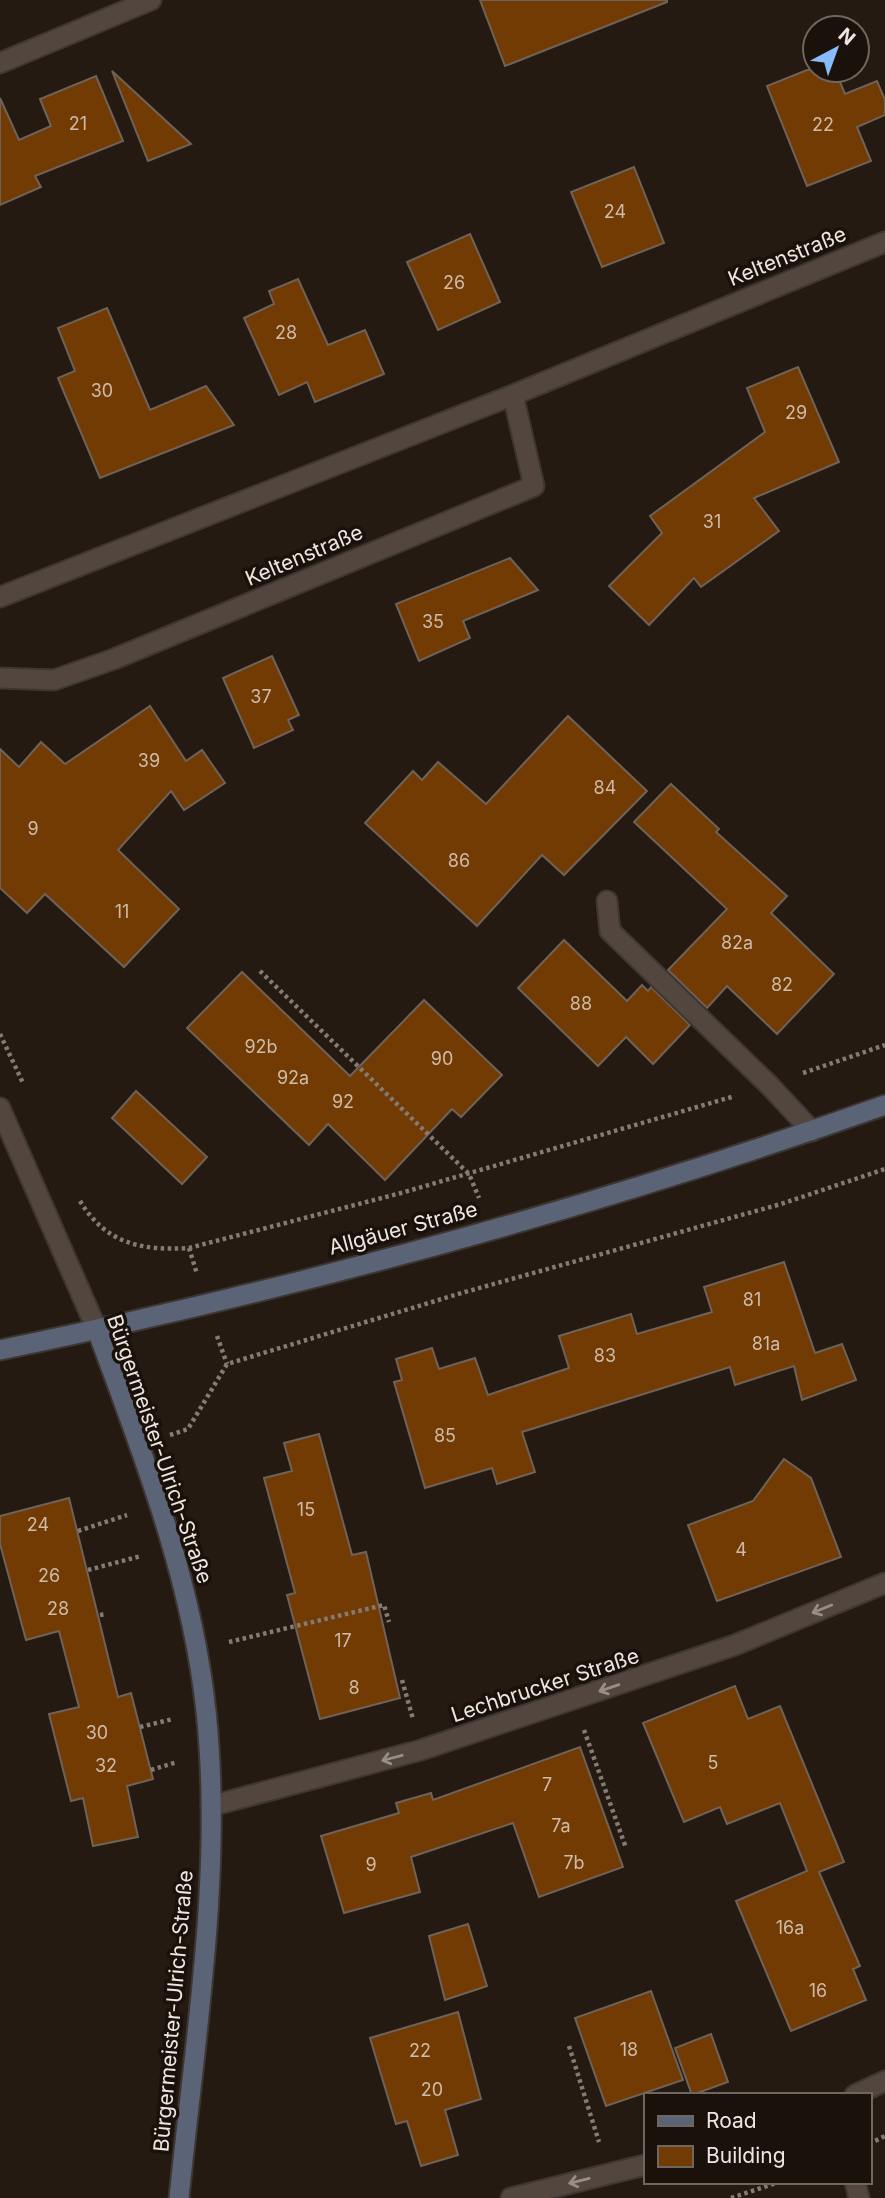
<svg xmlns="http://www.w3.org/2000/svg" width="885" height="2198" viewBox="0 0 885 2198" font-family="Inter,sans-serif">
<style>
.building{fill:#723b03;stroke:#6e6259;stroke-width:2}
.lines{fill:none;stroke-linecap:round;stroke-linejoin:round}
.service-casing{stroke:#3e3633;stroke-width:23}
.minor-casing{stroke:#3e3633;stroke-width:23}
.tertiary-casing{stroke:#3e3633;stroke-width:23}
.secondary-casing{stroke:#3e3633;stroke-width:23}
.path{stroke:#837b74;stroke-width:4.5;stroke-dasharray:3.5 3.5;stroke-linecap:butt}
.service{stroke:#52463e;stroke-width:19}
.minor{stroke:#52463e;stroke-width:19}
.tertiary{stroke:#52463e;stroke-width:19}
.secondary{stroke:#5a6476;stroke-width:19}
.oneway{stroke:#988e87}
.labels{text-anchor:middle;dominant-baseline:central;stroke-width:7;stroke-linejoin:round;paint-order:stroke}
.number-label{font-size:18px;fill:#cebbaa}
.street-label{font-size:21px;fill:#ede6e1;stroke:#1a110a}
</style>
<rect width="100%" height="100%" fill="#241a12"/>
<!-- building -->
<g class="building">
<polygon points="480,0 667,0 667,2 505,66"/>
<polygon points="807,70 835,70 845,94 877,81 885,100 885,115 857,127 871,161 807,186 767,86"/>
<polygon points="112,71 191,144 148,161"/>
<polygon points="96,76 123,141 35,176 41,187 0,205 0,98 19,140 51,126 40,99"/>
<polygon points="634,167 664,243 602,267 571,192"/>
<polygon points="470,234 500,302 438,330 407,262"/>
<polygon points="298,279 328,345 365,330 384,374 315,402 307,382 279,395 244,318 274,304 269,291"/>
<polygon points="107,308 150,410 206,386 234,425 100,478 58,378 75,371 58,328"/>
<polygon points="798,367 839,462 754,498 779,531 701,587 694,578 649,625 609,586 662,533 650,516 765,432 747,388"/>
<polygon points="510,558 538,590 463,621 470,638 419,661 396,604"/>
<polygon points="272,656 299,715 288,720 293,730 254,748 223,678"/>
<polygon points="150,706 186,761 202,750 225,783 184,810 171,791 118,850 179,909 124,967 45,894 27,913 0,888 0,749 19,767 41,742 65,764"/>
<polygon points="568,716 647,791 564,875 542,855 477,926 365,823 413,771 422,780 438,762 486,804"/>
<polygon points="671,784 719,829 716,832 787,896 771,913 834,974 777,1034 727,986 707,1008 668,970 727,909 634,822"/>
<polygon points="564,940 627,1001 642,985 648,991 651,987 690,1025 653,1064 626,1037 598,1066 518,988"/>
<polygon points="242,972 350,1076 424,1000 502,1075 461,1117 452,1109 385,1180 328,1124 309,1145 187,1028"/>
<polygon points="136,1091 207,1157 182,1184 112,1118"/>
<polygon points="784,1262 815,1353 842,1344 856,1380 802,1400 794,1366 735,1385 730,1367 522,1432 535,1472 497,1484 492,1468 425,1488 394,1382 402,1380 396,1359 432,1348 439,1369 475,1358 488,1395 569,1368 559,1336 631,1314 637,1334 712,1312 704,1287"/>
<polygon points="319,1434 352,1555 366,1552 400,1698 320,1719 287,1595 295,1593 264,1478 292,1471 284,1443"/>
<polygon points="784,1459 811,1478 841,1557 717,1601 688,1525 753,1501"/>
<polygon points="69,1498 118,1697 131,1693 153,1779 127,1786 138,1837 93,1846 83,1798 71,1801 49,1714 79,1707 59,1631 26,1640 0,1544 0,1516"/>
<polygon points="735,1686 748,1719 780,1706 844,1862 819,1872 860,1966 853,1969 866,2000 791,2031 736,1901 807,1871 780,1803 727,1824 720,1807 684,1822 643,1723"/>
<polygon points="580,1747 623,1867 539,1897 513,1823 411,1857 420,1892 344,1913 321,1836 399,1813 396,1803 431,1793 433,1800"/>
<polygon points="468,1924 487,1986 445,2000 429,1936"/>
<polygon points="651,1991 683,2080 606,2106 575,2018"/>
<polygon points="458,2012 481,2099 445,2110 458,2155 421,2166 407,2121 396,2124 370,2038"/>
<polygon points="711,2034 728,2082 692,2095 675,2048"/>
</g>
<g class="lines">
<!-- service casing -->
<g class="service-casing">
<polyline id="service" points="607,901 610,931 769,1085 812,1131"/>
</g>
<!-- minor casing -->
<g class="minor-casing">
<g id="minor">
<polyline points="0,63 151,0"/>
<polyline points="0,597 513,395 885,242"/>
<polyline points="0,678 54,680 114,659 534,486 513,395"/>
<polyline points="211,1806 421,1750 735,1645 885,1583"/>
<polyline points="855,2095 885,2081"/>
<polyline points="855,2182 859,2198"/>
<polyline points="511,2198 645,2165"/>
</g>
</g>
<!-- tertiary casing -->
<g class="tertiary-casing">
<polyline id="tertiary" points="0,1108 97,1330"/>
</g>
<!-- secondary casing -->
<g class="secondary-casing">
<g id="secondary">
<path d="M97,1330C143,1454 192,1579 206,1711C223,1872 195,2038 179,2198"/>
<path d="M0,1350C299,1288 597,1207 885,1105"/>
</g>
</g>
<!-- path -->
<g class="path">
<polyline points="260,971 469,1174 479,1198"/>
<polyline points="0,1034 23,1083"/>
<polyline points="803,1073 885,1045"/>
<path d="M80,1201C106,1244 142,1251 189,1248L401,1193L735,1096"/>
<polyline points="189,1248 197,1274"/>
<polyline points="217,1336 227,1364"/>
<polyline points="170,1435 188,1429 227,1364 465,1292 781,1204 885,1169"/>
<polyline points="78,1531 127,1515"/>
<polyline points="88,1570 141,1556"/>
<polyline points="100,1615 106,1614"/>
<polyline points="229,1642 384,1605 389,1622"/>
<polyline points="402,1680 413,1719"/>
<polyline points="140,1727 173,1719"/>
<polyline points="584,1730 626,1848"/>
<polyline points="151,1770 177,1762"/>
<polyline points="569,2046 599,2142"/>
<polyline points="869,2144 885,2136"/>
<polyline points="731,2198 779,2182"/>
</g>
<!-- service -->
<use href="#service" class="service"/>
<!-- minor -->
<use href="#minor" class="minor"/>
<!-- tertiary -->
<use href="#tertiary" class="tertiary"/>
<!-- secondary -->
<use href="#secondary" class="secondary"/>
</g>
<!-- one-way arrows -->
<defs><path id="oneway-shaft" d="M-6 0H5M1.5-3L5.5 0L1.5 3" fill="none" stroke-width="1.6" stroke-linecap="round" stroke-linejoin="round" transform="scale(1.75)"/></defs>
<g class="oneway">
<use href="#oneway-shaft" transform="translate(822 1609) rotate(158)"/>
<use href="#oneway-shaft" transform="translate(609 1688) rotate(161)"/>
<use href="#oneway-shaft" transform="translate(392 1758) rotate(165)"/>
<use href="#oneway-shaft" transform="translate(579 2181) rotate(166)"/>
</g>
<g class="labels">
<!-- number labels -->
<g class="number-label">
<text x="78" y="123">21</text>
<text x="823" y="124">22</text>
<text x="615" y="211">24</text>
<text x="454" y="282">26</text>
<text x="286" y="332">28</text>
<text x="102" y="390">30</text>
<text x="796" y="412">29</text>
<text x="712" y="521">31</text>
<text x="433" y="621">35</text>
<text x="261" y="696">37</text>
<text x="149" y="760">39</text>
<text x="605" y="787">84</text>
<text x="33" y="828">9</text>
<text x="459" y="860">86</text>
<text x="122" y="911">11</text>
<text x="737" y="942">82a</text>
<text x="782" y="984">82</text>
<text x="581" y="1003">88</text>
<text x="261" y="1046">92b</text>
<text x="442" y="1058">90</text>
<text x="293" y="1077">92a</text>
<text x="343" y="1101">92</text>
<text x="752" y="1299">81</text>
<text x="766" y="1343">81a</text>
<text x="605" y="1355">83</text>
<text x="445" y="1435">85</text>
<text x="306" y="1509">15</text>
<text x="38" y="1524">24</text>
<text x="741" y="1549">4</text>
<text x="49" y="1575">26</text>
<text x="58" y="1608">28</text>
<text x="343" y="1640">17</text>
<text x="354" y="1687">8</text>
<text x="97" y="1732">30</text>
<text x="713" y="1762">5</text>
<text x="106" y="1765">32</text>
<text x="547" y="1784">7</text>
<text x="561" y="1825">7a</text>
<text x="574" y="1862">7b</text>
<text x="371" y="1864">9</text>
<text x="790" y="1927">16a</text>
<text x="818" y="1990">16</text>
<text x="629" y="2049">18</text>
<text x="420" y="2050">22</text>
<text x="432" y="2089">20</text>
</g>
<!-- street labels -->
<g class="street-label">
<text transform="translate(787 256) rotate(-22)">Keltenstraße</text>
<text transform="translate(304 555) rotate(-23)">Keltenstraße</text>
<text transform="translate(403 1228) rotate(-15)">Allgäuer Straße</text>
<text transform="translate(160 1449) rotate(71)">Bürgermeister-Ulrich-Straße</text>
<text transform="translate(545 1685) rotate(-18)">Lechbrucker Straße</text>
<text transform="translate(173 2011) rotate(-85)">Bürgermeister-Ulrich-Straße</text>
</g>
</g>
<!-- legend -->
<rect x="644" y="2093" width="228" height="91" fill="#1a110a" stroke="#6e6660" stroke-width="2"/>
<rect x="658" y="2116" width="35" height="10" fill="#5a6476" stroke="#6e6660" stroke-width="2"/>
<text x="706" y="2128" font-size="21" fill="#ede6e1">Road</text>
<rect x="658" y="2146" width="35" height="21" fill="#723b03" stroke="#6e6660" stroke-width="2"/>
<text x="706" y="2163" font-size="21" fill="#ede6e1">Building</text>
<!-- north arrow -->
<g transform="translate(836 49) rotate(41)"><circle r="33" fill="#1a110a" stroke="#6e6660" stroke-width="2"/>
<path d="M0-5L12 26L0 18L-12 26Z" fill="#87bbfb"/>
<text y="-10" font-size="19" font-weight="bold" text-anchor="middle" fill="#ede6e1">N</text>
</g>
</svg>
